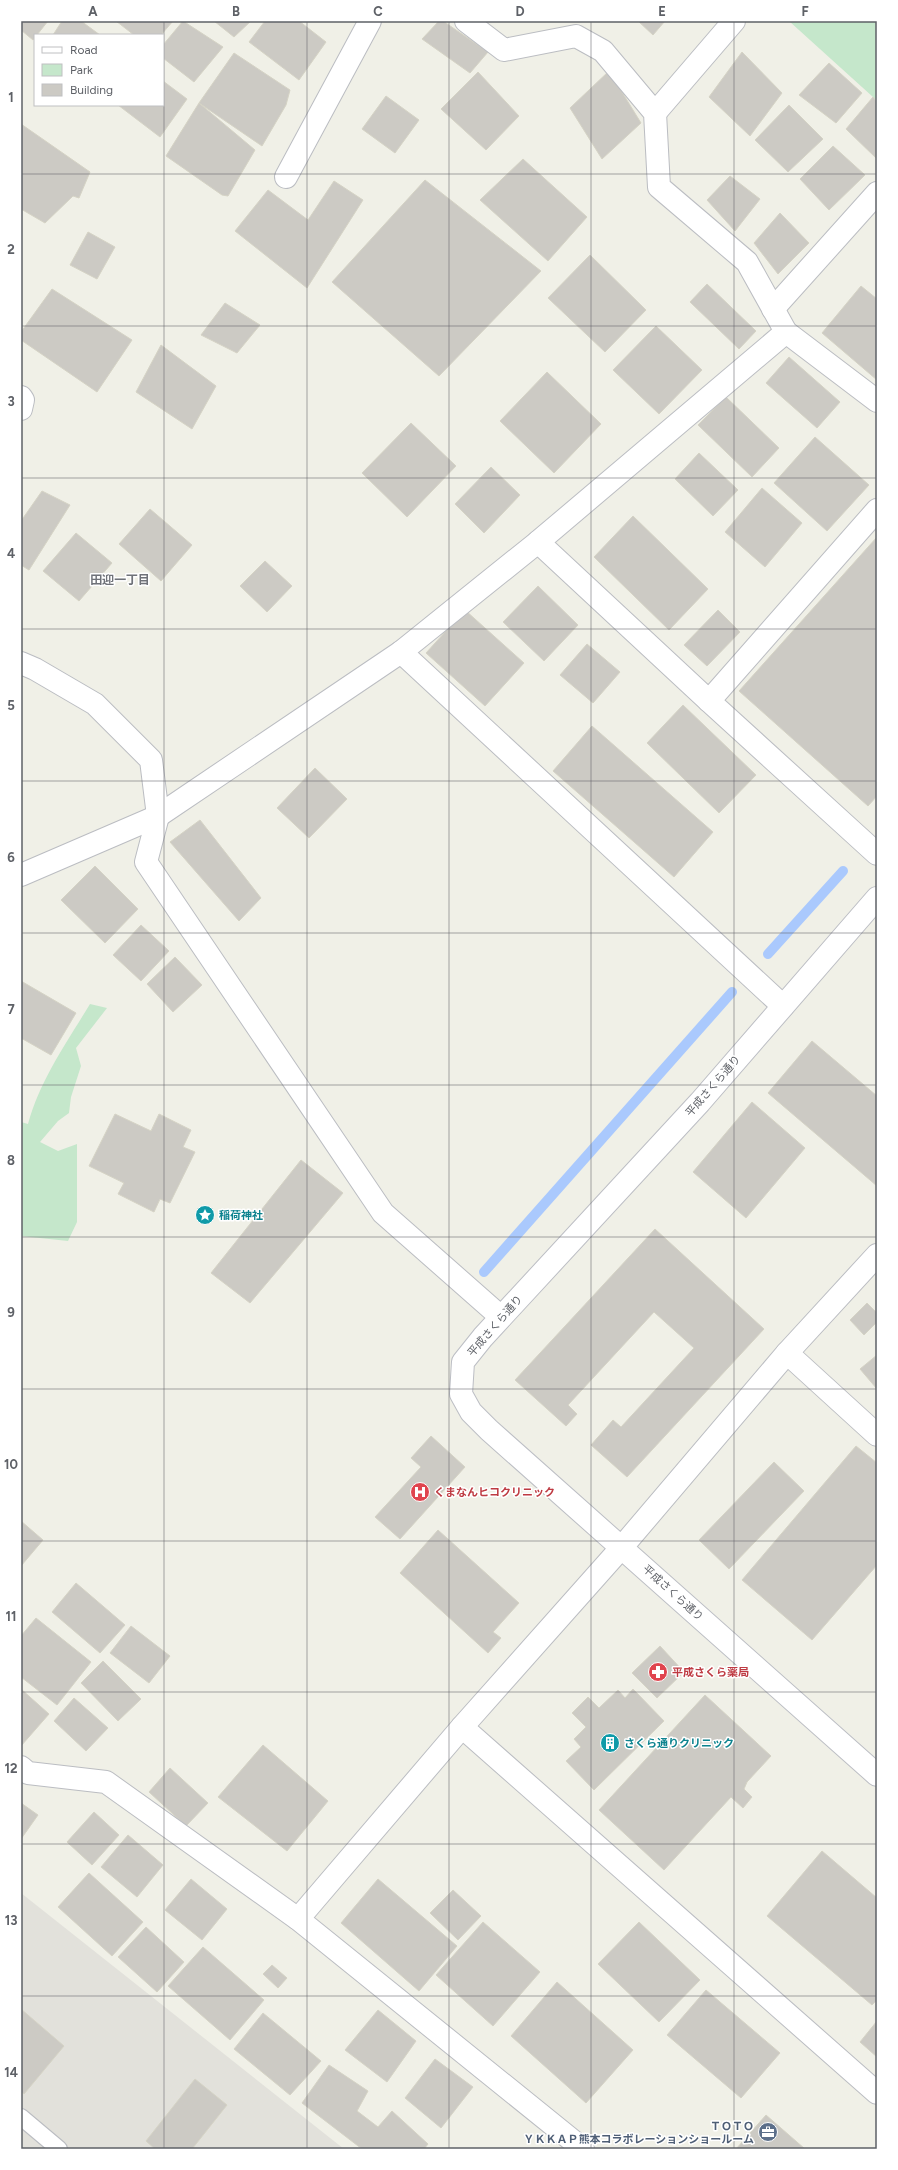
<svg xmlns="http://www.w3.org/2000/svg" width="898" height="2170" viewBox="0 0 898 2170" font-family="Figtree,'Noto Sans JP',sans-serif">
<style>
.industrial{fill:#e2e1db}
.green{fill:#c5e7cb}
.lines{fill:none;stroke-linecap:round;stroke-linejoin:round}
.stream{stroke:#aac9fd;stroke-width:10}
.building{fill:#cccac4;stroke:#d5d3c5}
.lane-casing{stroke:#bbbdc2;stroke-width:18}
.street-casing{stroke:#bbbdc2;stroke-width:24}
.secondary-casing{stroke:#bcbec4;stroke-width:24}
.lane{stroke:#fff;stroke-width:16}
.street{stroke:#fff;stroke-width:22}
.secondary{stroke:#fff;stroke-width:22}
.grid{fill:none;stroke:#5e6167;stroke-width:1;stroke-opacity:0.55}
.labels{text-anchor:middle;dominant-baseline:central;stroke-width:3;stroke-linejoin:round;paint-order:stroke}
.street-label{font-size:11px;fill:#5e6167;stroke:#fff}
.culture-label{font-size:11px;font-weight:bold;fill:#0d838f;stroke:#fff;text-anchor:start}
.health-label{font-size:11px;font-weight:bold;fill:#be3a42;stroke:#fff;text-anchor:start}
.service-label{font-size:11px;font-weight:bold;fill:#4e5e75;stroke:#fff;text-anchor:end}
.neighbourhood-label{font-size:12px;font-weight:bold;fill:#6f7279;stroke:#fff}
.neatline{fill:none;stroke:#5e6167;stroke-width:1.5}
.grid-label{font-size:13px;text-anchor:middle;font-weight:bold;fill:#5e6167}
</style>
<rect width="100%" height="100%" fill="#f0f0e7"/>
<!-- industrial -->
<polygon class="industrial" points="21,1893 344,2149 21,2149"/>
<!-- green -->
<g class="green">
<polygon points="789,21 877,21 877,101 873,97"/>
<path d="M90,1004L107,1008L76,1048L81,1066L71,1097L69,1113L58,1121L40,1142L58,1151L77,1144V1222L68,1241L21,1236V1122L28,1124C40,1080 67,1042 90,1004Z"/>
</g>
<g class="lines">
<!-- stream -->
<g class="stream">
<polyline points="768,954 843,871"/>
<polyline points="484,1272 732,992"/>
</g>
</g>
<!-- building -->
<g class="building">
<polygon points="21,21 48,21 33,40 21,30"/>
<polygon points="62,21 81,21 100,35 53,35"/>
<polygon points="116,21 173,21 161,35 134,35"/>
<polygon points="183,21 223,47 194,82 163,58 163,45"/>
<polygon points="214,21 251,21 234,37"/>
<polygon points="265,21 299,21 326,42 299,80 249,42"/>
<polygon points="439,21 443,21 488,52 470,73 422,39"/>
<polygon points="638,21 665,21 653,35"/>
<polygon points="742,52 782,93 750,136 709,97"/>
<polygon points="234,53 290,90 286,105 262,146 199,103"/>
<polygon points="829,63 862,93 836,123 799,95"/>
<polygon points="609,71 641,123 602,159 570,108"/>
<polygon points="478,72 519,116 486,150 441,109"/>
<polygon points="163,81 187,99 160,137 118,105 163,105"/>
<polygon points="386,96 419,120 395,153 362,129"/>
<polygon points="873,97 877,102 876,158 846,129"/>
<polygon points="199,103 255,150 228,196 222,195 166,156"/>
<polygon points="789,105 823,139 788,172 755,140"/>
<polygon points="21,124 90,172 79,198 73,196 45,223 21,209"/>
<polygon points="833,146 865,175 829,210 800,179"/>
<polygon points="523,159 587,217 548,261 480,200"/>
<polygon points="730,176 760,199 735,231 707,200"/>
<polygon points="425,180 541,271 439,376 332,282"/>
<polygon points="334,181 363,200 307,288 235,231 268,190 308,220"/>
<polygon points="780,213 809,243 778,274 754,243"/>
<polygon points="88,232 115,247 97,279 70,265"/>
<polygon points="590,255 646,310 605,352 548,298"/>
<polygon points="707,284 756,331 739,349 690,302"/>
<polygon points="861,286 877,299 877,380 822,333"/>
<polygon points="52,289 132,340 97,392 21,340 21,332"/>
<polygon points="225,303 260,325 237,353 201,335"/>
<polygon points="656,326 702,370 659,414 613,370"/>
<polygon points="161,345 216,386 192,429 136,392"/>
<polygon points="789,357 840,402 817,428 766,383"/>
<polygon points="547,372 601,424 554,473 500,421"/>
<polygon points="726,397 779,448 752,477 698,425"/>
<polygon points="411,423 456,466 407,517 362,473"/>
<polygon points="815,437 869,485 827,531 774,483"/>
<polygon points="699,453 738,490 713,516 675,479"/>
<polygon points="491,467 520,495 484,533 455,504"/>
<polygon points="762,488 802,523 765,567 725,532"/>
<polygon points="42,491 70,505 29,570 21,565 21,521"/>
<polygon points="150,509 192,545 161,581 119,544"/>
<polygon points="633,516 708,589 669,630 594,557"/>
<polygon points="76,533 112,563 79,601 43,571"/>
<polygon points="877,537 877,796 868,806 739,691"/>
<polygon points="265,561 292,586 267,612 240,586"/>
<polygon points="538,586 578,625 544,661 503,622"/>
<polygon points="465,610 524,663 485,706 426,653"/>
<polygon points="718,610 740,632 707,666 684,645"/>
<polygon points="587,644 620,672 593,703 560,675"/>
<polygon points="683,705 756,775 719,813 647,743"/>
<polygon points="592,726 713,832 674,877 553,771"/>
<polygon points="315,768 347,799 309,838 277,808"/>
<polygon points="200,820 261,898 239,921 170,842"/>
<polygon points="95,866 138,909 105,943 61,900"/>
<polygon points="141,925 169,951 141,981 113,955"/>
<polygon points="175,957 202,985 173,1012 147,984"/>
<polygon points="21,981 76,1013 51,1055 21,1038"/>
<polygon points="812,1041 877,1096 877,1186 768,1093"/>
<polygon points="752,1102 805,1148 746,1218 693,1172"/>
<polygon points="115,1114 151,1131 159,1114 191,1130 183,1147 195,1152 170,1203 160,1199 154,1212 118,1194 124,1183 89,1166"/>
<polygon points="301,1160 343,1193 250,1303 211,1273"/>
<polygon points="655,1229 764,1329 627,1477 591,1445 613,1420 621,1427 694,1348 654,1312 568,1405 577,1414 566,1426 515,1380"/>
<polygon points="867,1303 877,1313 877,1322 864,1335 850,1320"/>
<polygon points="877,1355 877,1389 860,1369"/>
<polygon points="431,1436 465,1467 400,1539 375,1517 421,1467 411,1458"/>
<polygon points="856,1446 877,1463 877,1565 812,1640 742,1580"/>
<polygon points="774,1462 804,1491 729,1569 699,1540"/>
<polygon points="21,1521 43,1540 21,1566"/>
<polygon points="438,1530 519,1603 493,1632 501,1638 488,1653 400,1573"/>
<polygon points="76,1583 125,1625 100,1653 52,1612"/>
<polygon points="36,1618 91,1662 57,1705 21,1677 21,1636"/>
<polygon points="131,1626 170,1656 149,1683 110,1653"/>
<polygon points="660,1646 684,1672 657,1698 632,1673"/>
<polygon points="103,1661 141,1699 118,1721 81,1683"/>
<polygon points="21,1689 49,1714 21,1746"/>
<polygon points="633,1689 664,1721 594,1790 566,1761 581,1747 574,1739 586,1727 572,1713 588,1697 599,1708 618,1690 625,1698"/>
<polygon points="705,1695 771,1756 747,1782 744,1789 752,1797 743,1808 731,1797 664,1870 599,1810"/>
<polygon points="74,1698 108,1728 86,1751 54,1721"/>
<polygon points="263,1745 328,1801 287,1851 218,1797"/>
<polygon points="170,1768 208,1803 186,1826 149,1792"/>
<polygon points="21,1803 38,1815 21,1839"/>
<polygon points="94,1812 119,1835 92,1865 67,1842"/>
<polygon points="128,1835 163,1865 137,1897 101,1867"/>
<polygon points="822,1851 877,1898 877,2000 872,2005 767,1916"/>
<polygon points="89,1873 143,1922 112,1956 58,1907"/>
<polygon points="191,1879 227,1909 202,1940 165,1910"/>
<polygon points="378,1879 457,1946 419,1991 341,1923"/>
<polygon points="453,1890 481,1916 458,1940 430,1913"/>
<polygon points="483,1922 540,1972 493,2026 436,1975"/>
<polygon points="639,1922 700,1980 659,2022 598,1964"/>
<polygon points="146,1927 184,1962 157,1992 118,1957"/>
<polygon points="203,1947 264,2000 230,2040 168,1986"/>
<polygon points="272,1965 287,1978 278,1988 263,1974"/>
<polygon points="557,1982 633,2050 586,2103 511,2036"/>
<polygon points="706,1990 780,2053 741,2098 667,2035"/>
<polygon points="21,2009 64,2046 24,2094 21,2091"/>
<polygon points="378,2010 416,2041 387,2082 345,2050"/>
<polygon points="263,2013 321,2061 290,2095 234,2049"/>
<polygon points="877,2021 877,2057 860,2042"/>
<polygon points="435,2059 473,2087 441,2128 405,2098"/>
<polygon points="329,2065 368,2091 357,2111 378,2127 392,2111 428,2144 424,2149 362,2149 302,2103"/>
<polygon points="195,2079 227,2105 192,2149 155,2149 146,2141"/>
<polygon points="766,2115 805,2149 736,2149"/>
</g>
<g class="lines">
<!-- lane casing -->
<g class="lane-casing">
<polyline id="lane" points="21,2117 59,2149"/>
</g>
<!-- street casing -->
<g class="street-casing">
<g id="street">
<polyline points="466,21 504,50 576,36 603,51 655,113 659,187 747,262 786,332 877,401"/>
<polyline points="655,113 734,21"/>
<polyline points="286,177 370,21"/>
<polyline points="773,309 877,193"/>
<polyline points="21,397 23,400 21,409"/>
<polyline points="538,542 709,701 877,854"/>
<polyline points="401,652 783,1006"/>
<polyline points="21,663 35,669 95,704 151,760 158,816 146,862 383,1213 501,1317"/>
<polyline points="709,701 877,510"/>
<polyline points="21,875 158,816 401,652 538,542 786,332"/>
<polyline points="787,1353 877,1435"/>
<polyline points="462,1727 877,2093"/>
<polyline points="21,1767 28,1773 106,1782 298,1919 583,2149"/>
<polyline points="298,1919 462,1727 622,1547 787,1353 877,1255"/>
</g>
</g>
<!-- secondary casing -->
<g class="secondary-casing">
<polyline id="secondary" points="877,898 700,1102 483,1337 463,1362 461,1394 471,1412 489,1430 877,1775"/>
</g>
<!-- lane -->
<use href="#lane" class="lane"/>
<!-- street -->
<use href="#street" class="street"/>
<!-- secondary -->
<use href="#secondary" class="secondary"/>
</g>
<!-- grid -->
<path class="grid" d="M164,21V2149M307,21V2149M449,21V2149M591,21V2149M734,21V2149M21,174H877M21,326H877M21,478H877M21,629H877M21,781H877M21,933H877M21,1085H877M21,1237H877M21,1389H877M21,1541H877M21,1692H877M21,1844H877M21,1996H877"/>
<!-- icons -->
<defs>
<g id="sight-disc" transform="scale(1)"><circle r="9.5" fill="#0f9aa8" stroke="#fff"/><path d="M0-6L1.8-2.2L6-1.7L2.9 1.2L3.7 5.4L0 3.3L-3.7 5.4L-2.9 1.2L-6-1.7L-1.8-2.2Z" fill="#fff"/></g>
<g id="hospital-disc" transform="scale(1)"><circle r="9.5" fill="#e0444e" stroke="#fff"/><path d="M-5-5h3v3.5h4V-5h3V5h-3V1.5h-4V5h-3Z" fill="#fff"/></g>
<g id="pharmacy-disc" transform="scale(1)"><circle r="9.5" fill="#e0444e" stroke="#fff"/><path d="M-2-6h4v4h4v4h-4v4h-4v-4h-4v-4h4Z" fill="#fff"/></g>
<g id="building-disc" transform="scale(1)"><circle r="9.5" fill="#0f9aa8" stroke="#fff"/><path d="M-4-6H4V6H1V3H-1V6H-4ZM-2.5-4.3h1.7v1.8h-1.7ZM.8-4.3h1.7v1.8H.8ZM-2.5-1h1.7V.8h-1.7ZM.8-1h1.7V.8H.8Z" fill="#fff"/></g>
<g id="office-disc" transform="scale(1)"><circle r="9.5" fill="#5c6f8a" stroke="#fff"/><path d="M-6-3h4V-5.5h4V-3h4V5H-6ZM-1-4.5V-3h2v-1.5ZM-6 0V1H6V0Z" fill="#fff"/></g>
</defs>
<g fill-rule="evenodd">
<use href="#sight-disc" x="205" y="1215"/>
<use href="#hospital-disc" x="420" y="1492"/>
<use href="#pharmacy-disc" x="658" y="1672"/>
<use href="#building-disc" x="610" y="1743"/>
<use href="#office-disc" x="768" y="2132"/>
</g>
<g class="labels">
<!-- street labels -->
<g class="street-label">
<text transform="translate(713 1086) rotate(-49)">平成さくら通り</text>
<text transform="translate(495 1326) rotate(-49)">平成さくら通り</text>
<text transform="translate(673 1593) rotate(42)">平成さくら通り</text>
</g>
<!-- culture labels -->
<g class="culture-label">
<text x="219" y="1215">稲荷神社</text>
<text x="624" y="1743">さくら通りクリニック</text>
</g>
<!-- health labels -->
<g class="health-label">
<text x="434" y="1492">くまなんヒコクリニック</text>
<text x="672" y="1672">平成さくら薬局</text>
</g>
<!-- service labels -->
<g class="service-label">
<text x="754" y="2126">ＴＯＴＯ<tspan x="754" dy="13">ＹＫＫＡＰ熊本コラボレーションショールーム</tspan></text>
</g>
<!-- neighbourhood labels -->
<g class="neighbourhood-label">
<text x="120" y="580">田迎一丁目</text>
</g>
</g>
<!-- border -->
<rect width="898" height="2170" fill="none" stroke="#ffffff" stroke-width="44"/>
<!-- legend -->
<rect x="34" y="34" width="130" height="72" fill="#ffffff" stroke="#bfc0c2"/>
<rect x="42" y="47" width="20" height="6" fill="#ffffff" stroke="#bfc0c2"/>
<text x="70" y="54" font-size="12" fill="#5e6167">Road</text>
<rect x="42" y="64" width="20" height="12" fill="#c5e7cb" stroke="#bfc0c2"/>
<text x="70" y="74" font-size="12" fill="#5e6167">Park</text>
<rect x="42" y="84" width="20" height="12" fill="#cccac4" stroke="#bfc0c2"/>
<text x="70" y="94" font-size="12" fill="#5e6167">Building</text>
<rect x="22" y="22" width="854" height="2126" class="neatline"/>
<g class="grid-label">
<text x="93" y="16">A</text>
<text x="236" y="16">B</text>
<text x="378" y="16">C</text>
<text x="520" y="16">D</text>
<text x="662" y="16">E</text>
<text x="805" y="16">F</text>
<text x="11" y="102">1</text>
<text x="11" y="254">2</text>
<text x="11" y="406">3</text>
<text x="11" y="558">4</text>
<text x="11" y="710">5</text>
<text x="11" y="862">6</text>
<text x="11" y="1014">7</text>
<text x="11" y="1165">8</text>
<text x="11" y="1317">9</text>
<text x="11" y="1469">10</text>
<text x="11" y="1621">11</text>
<text x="11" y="1773">12</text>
<text x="11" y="1925">13</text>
<text x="11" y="2077">14</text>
</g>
</svg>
